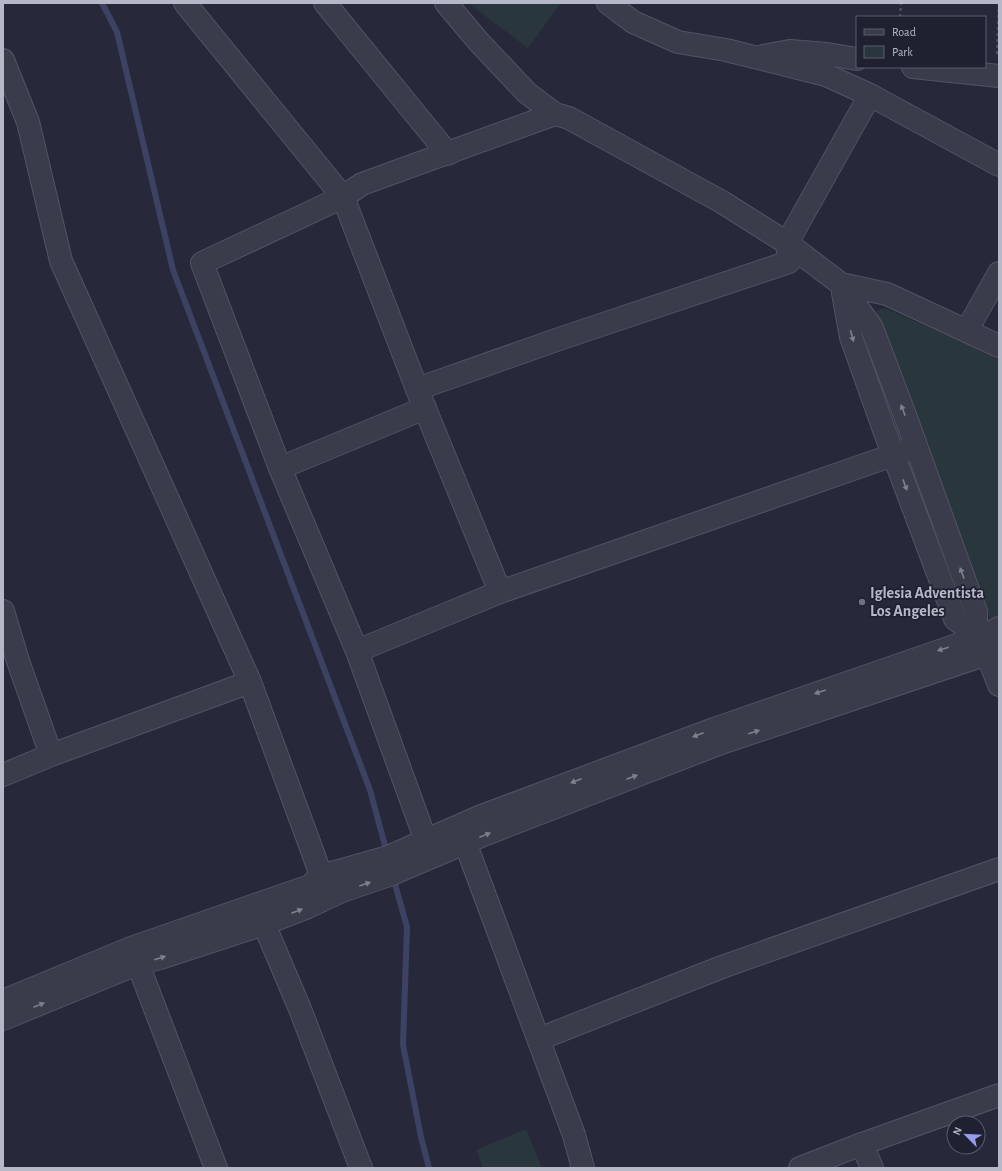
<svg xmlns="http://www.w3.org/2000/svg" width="1002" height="1171" viewBox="0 0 1002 1171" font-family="'Alegreya Sans',sans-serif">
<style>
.green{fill:#29363d}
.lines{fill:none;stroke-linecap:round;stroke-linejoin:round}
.stream{stroke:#3e4262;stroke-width:6}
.minor-casing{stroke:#525464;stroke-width:24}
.path{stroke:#465159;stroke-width:2.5;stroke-dasharray:3 3;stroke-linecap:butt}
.minor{stroke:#3a3c4c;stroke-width:22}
.oneway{fill:#7e8090}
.worship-dot{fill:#6b7280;stroke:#1f2131;stroke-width:1.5}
.labels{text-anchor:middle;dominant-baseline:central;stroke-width:3.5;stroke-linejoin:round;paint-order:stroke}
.poi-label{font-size:16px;font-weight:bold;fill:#b6b7c7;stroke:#1f2131;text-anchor:start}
</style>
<rect width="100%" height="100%" fill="#27293b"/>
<!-- green -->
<g class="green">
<polygon points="468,3 561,3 528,48"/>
<polygon points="880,309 887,309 962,342 999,360 999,616 991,620 876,312"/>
<polygon points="526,1129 542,1168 483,1168 476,1150"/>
</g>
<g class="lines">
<!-- stream -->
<g class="stream">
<polyline points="102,3 117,32 173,270 370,790 387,853"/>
<polyline points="393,877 407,927 403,1045 421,1137 429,1168"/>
</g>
<!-- minor casing -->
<g class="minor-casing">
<g id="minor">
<polyline points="185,3 343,197 417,389 500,592"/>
<polyline points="325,3 448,154"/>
<polyline points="446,3 478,41 527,93 555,114 569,118 722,202 787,243 841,284 887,294 999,346"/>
<polyline points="608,3 633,22 678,42 726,50 826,75 870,95 999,165"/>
<polyline points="763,56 790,51 827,54 857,59"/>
<polyline points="3,60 28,122 61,261 250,682 313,853 326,890"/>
<polyline points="913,67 999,76"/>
<polyline points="841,284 872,328 906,418 976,612 976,626 999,685"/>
<polyline points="843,293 851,337 883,427 955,619 980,637"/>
<polyline points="967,330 999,273"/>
<polyline points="417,389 562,338 789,262 787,243 870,95"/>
<polyline points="280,468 425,408"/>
<polyline points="3,611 18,661 51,755"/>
<polyline points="357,651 500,592 916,447"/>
<polyline points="3,775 51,755 250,682"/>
<polyline points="426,841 357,651 280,468 202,263 343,197 362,184 555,114"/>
<polyline points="465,842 574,1135 583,1168"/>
<polyline points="264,924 300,1009 361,1168"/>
<polyline points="133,951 216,1168"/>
<polyline points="3,1001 131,948 310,886 321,876 388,857 479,817 714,729 980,637 999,628"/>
<polyline points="3,1019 137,964 160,958 264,924 308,907 342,891 392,874 486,834 721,743 999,650"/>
<polyline points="539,1039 722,967 999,869"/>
<polyline points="862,1144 872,1168"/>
<polyline points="800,1168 862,1144 999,1095"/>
</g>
</g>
<!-- path -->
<g class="path">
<polyline points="900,17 901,3"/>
<polyline points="997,54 999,3"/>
</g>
<!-- minor -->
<use href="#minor" class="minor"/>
</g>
<!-- one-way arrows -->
<defs><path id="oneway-solid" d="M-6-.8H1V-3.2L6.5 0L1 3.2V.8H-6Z"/></defs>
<g class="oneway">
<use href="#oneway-solid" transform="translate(852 336) rotate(75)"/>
<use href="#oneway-solid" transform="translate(903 410) rotate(-111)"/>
<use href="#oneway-solid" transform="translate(905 485) rotate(70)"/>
<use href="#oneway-solid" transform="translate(962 573) rotate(-110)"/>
<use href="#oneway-solid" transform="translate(943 649) rotate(162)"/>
<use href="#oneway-solid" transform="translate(820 692) rotate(161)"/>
<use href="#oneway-solid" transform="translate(754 732) rotate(-18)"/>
<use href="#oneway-solid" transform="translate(698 735) rotate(159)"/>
<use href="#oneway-solid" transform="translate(632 777) rotate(-21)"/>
<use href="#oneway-solid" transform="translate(576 781) rotate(159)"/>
<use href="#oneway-solid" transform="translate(485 835) rotate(-22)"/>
<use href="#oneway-solid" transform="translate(365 884) rotate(-19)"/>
<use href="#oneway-solid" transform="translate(297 911) rotate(-21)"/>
<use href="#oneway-solid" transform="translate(160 958) rotate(-17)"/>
<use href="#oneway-solid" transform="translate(39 1005) rotate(-22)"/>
</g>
<!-- markers -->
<circle class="worship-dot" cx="862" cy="602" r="4"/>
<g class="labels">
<!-- poi labels -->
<g class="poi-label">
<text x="870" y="593">Iglesia Adventista<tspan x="870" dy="18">Los Angeles</tspan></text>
</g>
</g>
<!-- border -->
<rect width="1002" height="1171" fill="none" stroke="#b6b7c7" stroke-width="8"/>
<!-- legend -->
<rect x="856" y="16" width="130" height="52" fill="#1f2131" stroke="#5b5d6d"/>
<rect x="864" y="29" width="20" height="6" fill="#3a3c4c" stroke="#5b5d6d"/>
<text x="892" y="36" font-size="12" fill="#b6b7c7">Road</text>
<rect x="864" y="46" width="20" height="12" fill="#29363d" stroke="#5b5d6d"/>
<text x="892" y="56" font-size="12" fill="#b6b7c7">Park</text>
<!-- north arrow -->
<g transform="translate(966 1135) rotate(294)"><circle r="19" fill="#1f2131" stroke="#5b5d6d"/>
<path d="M0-3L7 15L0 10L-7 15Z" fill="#959ced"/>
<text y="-6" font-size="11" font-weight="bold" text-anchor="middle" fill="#b6b7c7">N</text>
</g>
</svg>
